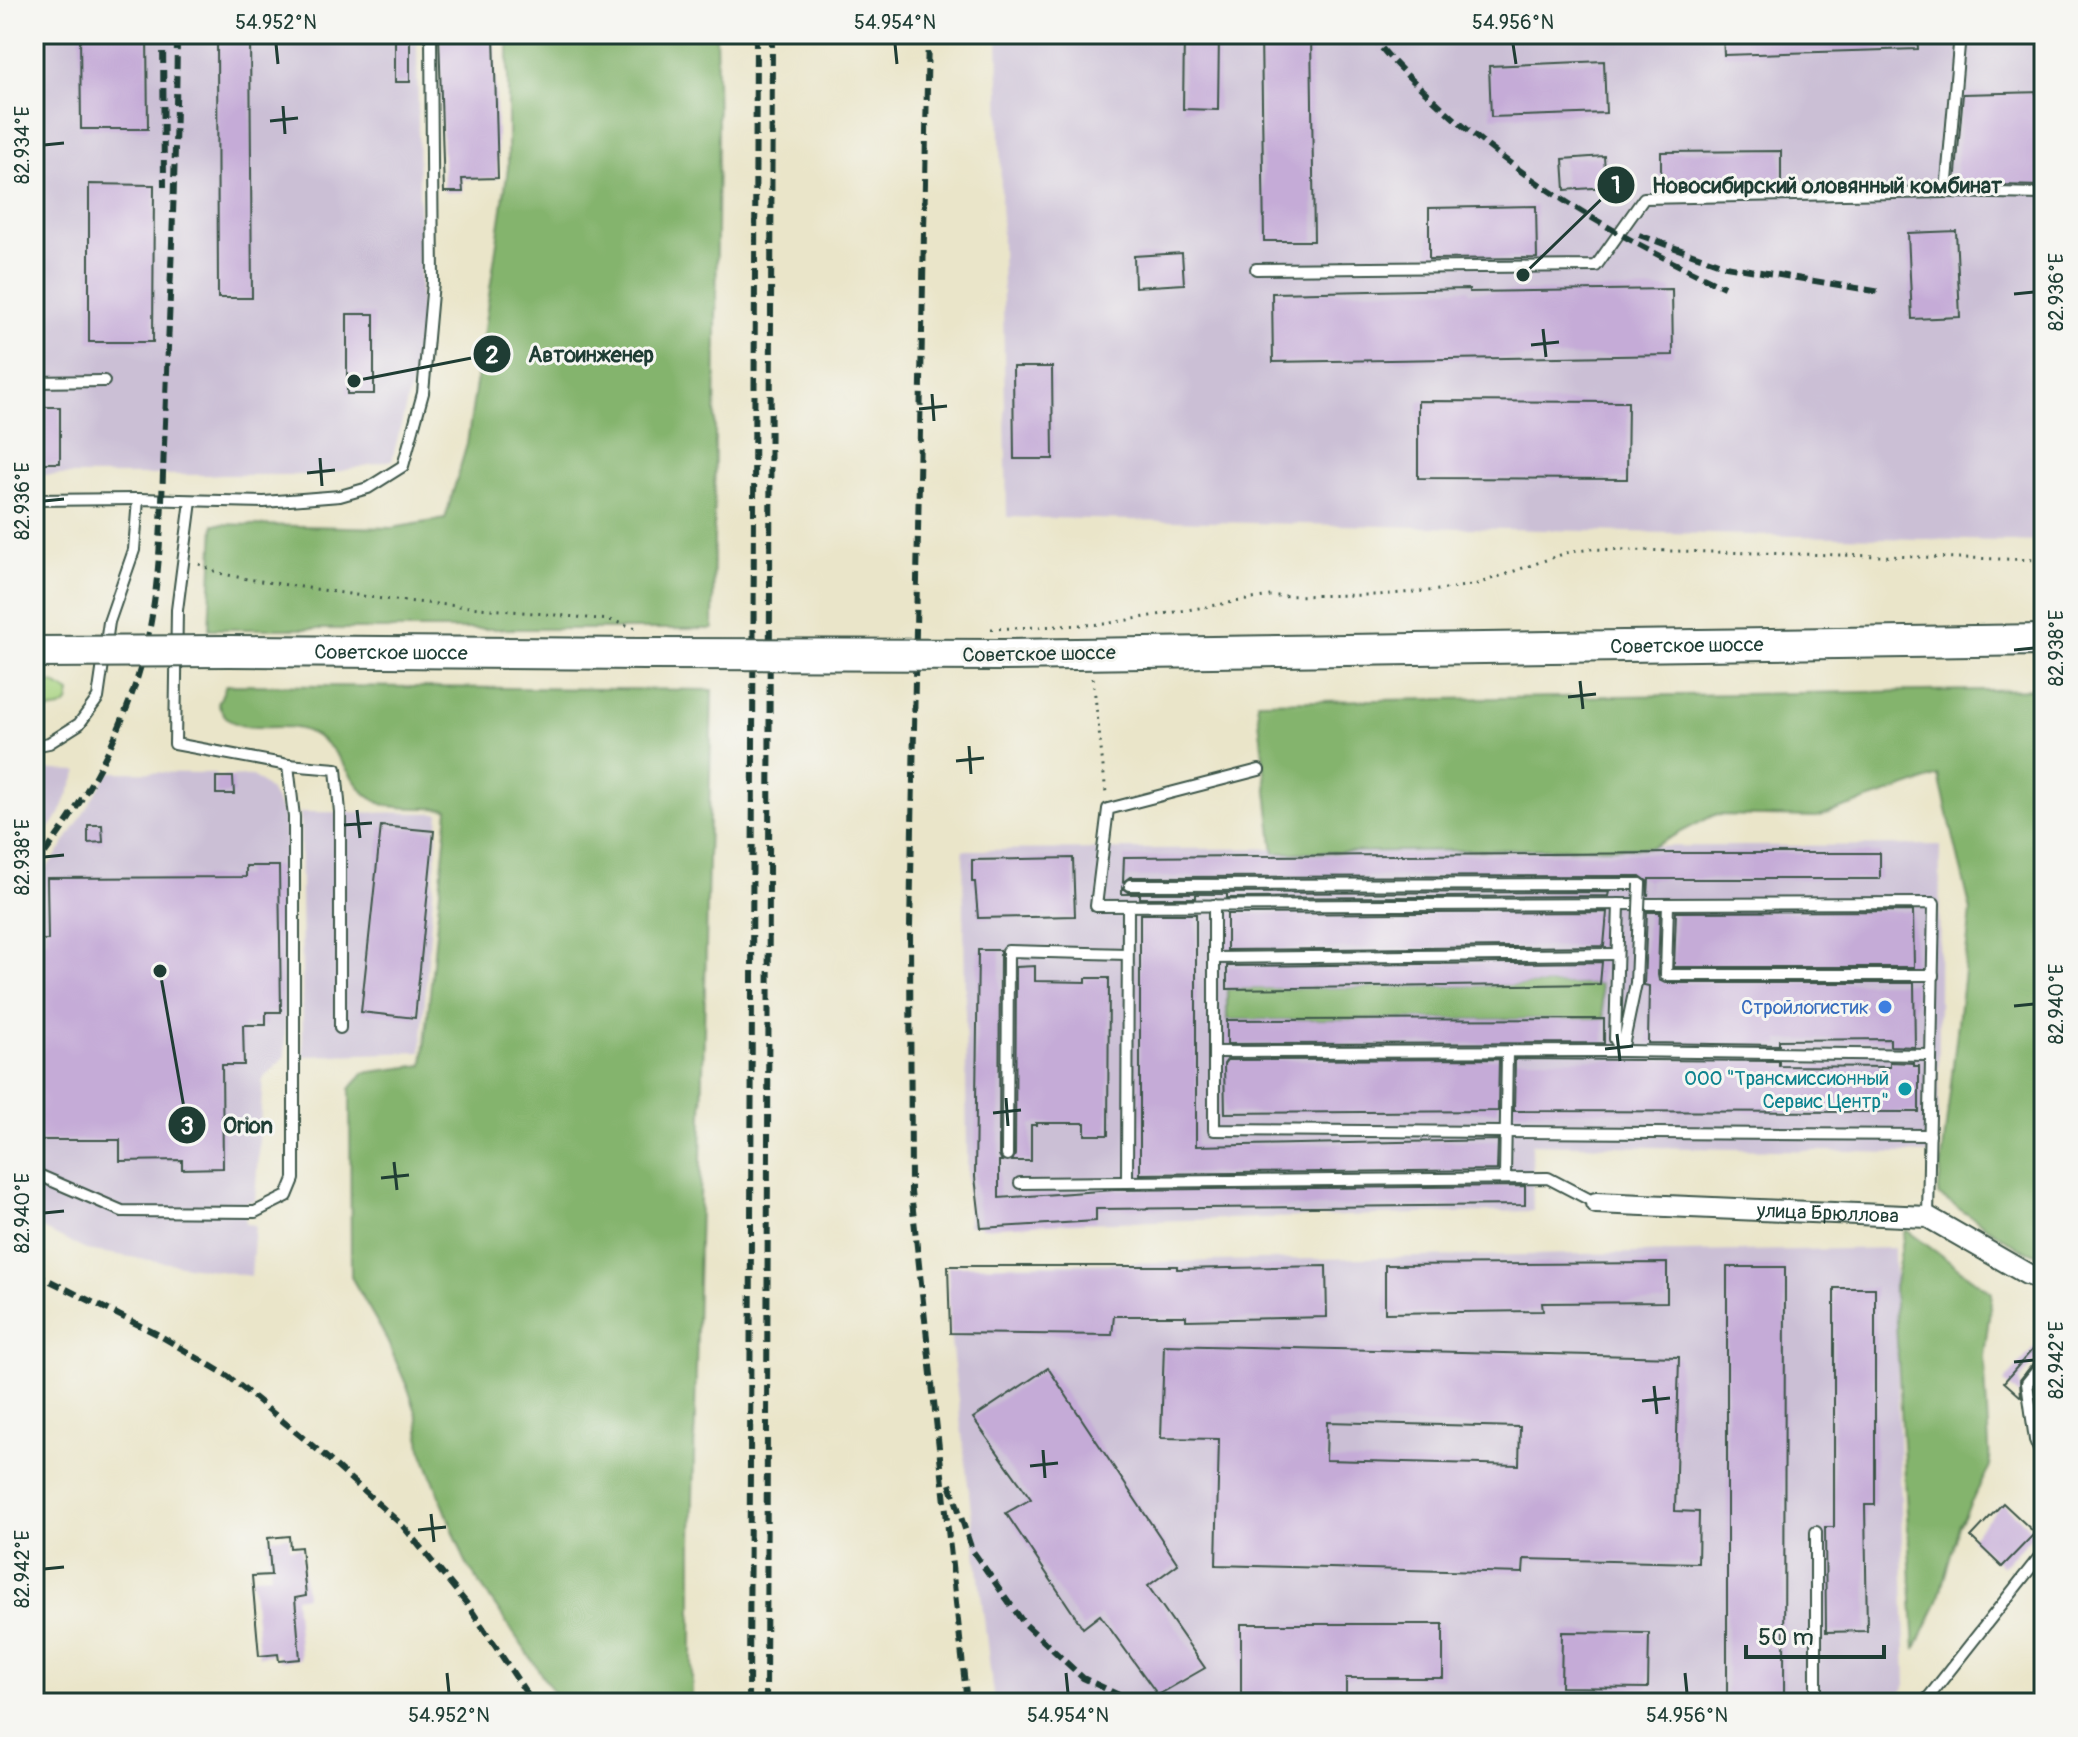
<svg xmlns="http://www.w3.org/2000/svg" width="2078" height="1737" viewBox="0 0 2078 1737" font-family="Pangolin,sans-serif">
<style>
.industrial{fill:#cbbfd5}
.green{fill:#a6d27e;stroke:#628859;stroke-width:2}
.forest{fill:#84b46d;stroke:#527850;stroke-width:2}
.building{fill:#c5abd7;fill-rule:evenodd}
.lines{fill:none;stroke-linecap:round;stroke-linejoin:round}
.service-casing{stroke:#3d564a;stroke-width:14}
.minor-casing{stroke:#3d564a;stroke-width:24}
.primary-casing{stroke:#3d564a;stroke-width:34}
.path{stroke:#3d564a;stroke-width:3;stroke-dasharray:2 6;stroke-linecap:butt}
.service{stroke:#fff;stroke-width:10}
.minor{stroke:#fff;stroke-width:20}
.primary{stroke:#fff;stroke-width:30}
.rail{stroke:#1f3d34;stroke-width:6;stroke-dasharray:12 6;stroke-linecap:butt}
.service-bridge-casing{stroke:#3d564a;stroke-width:14;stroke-linecap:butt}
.primary-bridge-casing{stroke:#3d564a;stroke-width:34;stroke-linecap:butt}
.service-bridge{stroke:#fff;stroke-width:10}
.primary-bridge{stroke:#fff;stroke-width:30}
.ticks{fill:none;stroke:#1f3d34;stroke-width:3}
.shop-dot{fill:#3f7fe0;stroke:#f6f6f2;stroke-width:3}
.culture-dot{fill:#0f9aa8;stroke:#f6f6f2;stroke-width:3}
.labels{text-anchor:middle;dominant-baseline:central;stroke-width:6;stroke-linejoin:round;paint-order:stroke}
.street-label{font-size:20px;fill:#1f3d34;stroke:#f6f6f2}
.shop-label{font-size:20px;fill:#366cbe;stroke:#f6f6f2;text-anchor:end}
.culture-label{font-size:20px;fill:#0d838f;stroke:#f6f6f2;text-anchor:end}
.leader{fill:none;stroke:#1f3d34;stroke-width:3}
.callout-dot{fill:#1f3d34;stroke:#f6f6f2;stroke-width:3}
.mark-label{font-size:24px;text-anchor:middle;font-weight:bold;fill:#fff}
.callout-label{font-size:22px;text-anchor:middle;font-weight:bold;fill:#1f3d34;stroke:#f6f6f2;stroke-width:6;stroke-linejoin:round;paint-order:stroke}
.neatline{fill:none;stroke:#1f3d34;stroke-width:3}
.ticks-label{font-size:20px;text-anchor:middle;fill:#1f3d34}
</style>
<rect width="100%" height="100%" fill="#f6f6f2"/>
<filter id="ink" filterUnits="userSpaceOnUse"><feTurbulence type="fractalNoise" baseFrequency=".0125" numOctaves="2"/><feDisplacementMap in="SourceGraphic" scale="16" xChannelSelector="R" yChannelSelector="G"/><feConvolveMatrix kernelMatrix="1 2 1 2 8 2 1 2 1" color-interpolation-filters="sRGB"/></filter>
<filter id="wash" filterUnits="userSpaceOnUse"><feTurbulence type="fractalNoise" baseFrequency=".006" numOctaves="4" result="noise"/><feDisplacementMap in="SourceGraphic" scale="32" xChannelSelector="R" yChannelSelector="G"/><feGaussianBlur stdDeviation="1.8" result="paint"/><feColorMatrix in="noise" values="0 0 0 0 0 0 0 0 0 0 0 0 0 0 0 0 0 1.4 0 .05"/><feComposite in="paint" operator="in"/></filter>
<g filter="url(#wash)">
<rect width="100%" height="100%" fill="#eae5c9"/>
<!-- industrial -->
<g class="industrial">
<polygon points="34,34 417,34 421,347 392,460 323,475 34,475"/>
<polygon points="998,34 2044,34 2044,542 1007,517"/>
<polygon points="34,769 78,771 60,814 34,850"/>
<polygon points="109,772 215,773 216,777 253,776 270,790 284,815 286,841 285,1057 263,1078 255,1201 247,1201 245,1224 255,1225 251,1276 86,1250 34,1225 34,884 61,849"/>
<polygon points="300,812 439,813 421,1052 303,1056"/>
<polygon points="1940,845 1938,1154 1532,1144 1533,1211 968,1226 963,850"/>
<polygon points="1894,1248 1906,1685 1893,1703 994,1703 950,1333 948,1266"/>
</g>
<!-- green -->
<polygon class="green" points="34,681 53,683 70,693 68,703 60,708 34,712"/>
<!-- forest -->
<g class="forest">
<polygon points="508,34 716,34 718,128 713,629 209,629 214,524 392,528 445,519 467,444 508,168"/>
<path d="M226,685L712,690L692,1541V1703H561L466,1563L421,1448L418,1418L409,1391L385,1336L351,1277L350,1089L363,1073L423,1065L448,809C429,807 396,810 380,803C347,788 345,746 306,731C275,719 233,742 218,704Z"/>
<polygon points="2044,689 2044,1257 2019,1248 1938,1195 1971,911 1939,776 1817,817 1714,815 1652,847 1274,853 1257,702"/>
<polygon points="1600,984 1604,1019 1227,1020 1227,989"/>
<polygon points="1905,1229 1992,1293 1984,1356 1990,1466 1959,1526 1937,1604 1915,1650 1894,1288"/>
</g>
<g id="blocks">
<!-- building -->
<g class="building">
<polygon points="80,34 147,34 148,129 81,129"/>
<polygon points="217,34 250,34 252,298 218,298"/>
<rect x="395" y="34" width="15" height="48"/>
<polygon points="439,34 494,34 498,178 462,179 463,192 444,192"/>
<polygon points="1184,34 1219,34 1218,110 1183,109"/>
<polygon points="1261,34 1311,34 1314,241 1264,241"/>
<polygon points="1723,34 1917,34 1918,49 1724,55"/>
<polygon points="1604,61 1606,113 1491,117 1489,66"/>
<polygon points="2044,92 2044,186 1955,184 1963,94"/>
<polygon points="1781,151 1781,187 1661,189 1661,152"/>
<polygon points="1604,156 1606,187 1565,190 1563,159"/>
<polygon points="89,184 154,185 153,342 89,342"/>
<polygon points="1536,206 1537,258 1429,259 1429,208"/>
<polygon points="1956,231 1960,317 1912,319 1908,233"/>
<polygon points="1182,253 1184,284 1135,287 1134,256"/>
<polygon points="1469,289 1469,292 1672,289 1673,355 1273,362 1272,293"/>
<rect x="347" y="314" width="27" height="80"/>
<polygon points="1013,367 1052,367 1053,459 1014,459"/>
<polygon points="1418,401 1628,402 1627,479 1418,478"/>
<rect x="34" y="407" width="26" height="56"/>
<polygon points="216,777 233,777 234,794 216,794"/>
<polygon points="88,825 102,825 103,842 88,843"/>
<polygon points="381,826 434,831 415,1018 361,1012"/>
<polygon points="1675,853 1880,853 1880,879 1649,879 1648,896 1647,881 1640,876 1130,877 1123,882 1124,857"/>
<polygon points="1073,858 1075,916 978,918 975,882 972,882 972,860"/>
<polygon points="246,866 279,866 281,1012 266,1012 266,1025 243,1025 244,1065 222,1065 223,1168 182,1169 182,1160 120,1161 120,1140 34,1140 34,940 48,940 47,878 246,877"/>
<polygon points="1122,887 1130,893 1609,892 1608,896 1227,898 1227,894 1196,894 1196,898 1140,898 1140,894 1122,894"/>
<polygon points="1913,911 1914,967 1674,967 1676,912"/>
<polygon points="1607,912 1604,946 1227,950 1227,914"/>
<polygon points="1647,912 1660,912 1658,975 1659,980 1665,983 1914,983 1915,1047 1890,1046 1890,1039 1779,1040 1779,1045 1648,1043 1649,986 1644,985"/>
<polygon points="1140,914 1196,914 1196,1146 1498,1140 1497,1170 1140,1174"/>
<polygon points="978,950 1000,950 999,1155 1002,1161 999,1161 999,1198 1114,1190 1525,1186 1525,1205 1096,1209 1096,1221 981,1228 975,1177"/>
<polygon points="1602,962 1600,984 1227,989 1227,966"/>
<polygon points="1035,966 1035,981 1086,982 1086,978 1109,978 1108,1135 1085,1135 1085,1123 1036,1123 1036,1125 1031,1125 1031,1161 1012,1161 1015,1155 1016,967"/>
<polygon points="1604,1019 1604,1043 1227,1044 1227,1020"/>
<polygon points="1499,1059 1498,1111 1225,1113 1224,1064 1227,1060"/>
<polygon points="1515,1059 1779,1061 1779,1066 1890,1067 1890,1062 1914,1063 1914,1066 1919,1066 1919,1112 1514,1111"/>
<polygon points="1667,1263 1667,1302 1542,1303 1543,1311 1385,1313 1385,1265"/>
<polygon points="948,1266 1177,1266 1177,1269 1326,1266 1327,1317 1186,1320 1186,1316 1114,1316 1112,1335 950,1333"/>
<polygon points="1727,1267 1785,1267 1784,1703 1727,1703"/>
<polygon points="1834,1288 1875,1288 1875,1505 1865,1505 1867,1631 1826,1632 1825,1527 1834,1527"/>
<polygon points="2044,1336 2044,1354 2038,1357 2020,1380 2021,1397 2004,1382"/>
<path d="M1164,1345L1679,1357L1675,1511L1699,1512L1698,1563L1524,1559L1523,1573L1216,1565L1219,1439L1161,1438ZM1327,1422L1520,1427L1519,1465L1326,1460Z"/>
<polygon points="1048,1368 1178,1564 1148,1586 1205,1668 1158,1695 1100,1615 1083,1628 1006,1513 1031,1499 973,1418"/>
<polygon points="2003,1503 2035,1533 2002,1567 1971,1537"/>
<polygon points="289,1536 290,1548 301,1547 306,1596 295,1598 300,1659 279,1661 278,1654 259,1656 252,1576 271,1575 268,1538"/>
<polygon points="1241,1624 1443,1624 1443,1678 1346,1678 1346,1694 1241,1694"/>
<polygon points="1562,1632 1649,1633 1648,1688 1561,1687"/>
</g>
</g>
</g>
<g filter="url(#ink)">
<use href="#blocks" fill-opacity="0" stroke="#3d564a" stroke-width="2"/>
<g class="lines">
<!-- service casing -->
<g class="service-casing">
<g id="service">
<polyline points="1960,34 1946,192 2044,194"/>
<polyline points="2028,34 2044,35"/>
<polyline points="1256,269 1596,266 1644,198 1946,192"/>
<polyline points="34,382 104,381"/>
<polyline points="34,500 138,499"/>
<polyline points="191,501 177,610 175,744 288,765 336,769 340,812 340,1028"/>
<polyline points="34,746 49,743 79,724 98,698 109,622 134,550 138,499 264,502 340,496 368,488 403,466 423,393 433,282 431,34"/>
<polyline points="1259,770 1108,809 1096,906 1934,903 1928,1217"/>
<polyline points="1130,885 1640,884"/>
<polyline points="1619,904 1615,1039 1622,1051 1636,983"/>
<polyline points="1668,904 1666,975 1933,975"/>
<polyline points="1214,905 1214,1130 1930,1135"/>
<polyline points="1214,958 1617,954"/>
<polyline points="1214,1052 1622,1051 1931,1055"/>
<polyline points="1007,1155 1008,951 1127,954"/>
<polyline points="34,1173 122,1211 255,1212 287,1196 294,1179 294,817 288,765"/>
<polyline points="1505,1177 1507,1053"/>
<polyline points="1127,1182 1128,906"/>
<polyline points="1020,1183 1548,1178 1596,1203"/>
<polyline points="2044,1362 2027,1383 2035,1440 2044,1461"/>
<polyline points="1816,1703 1816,1532"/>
<polyline points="1924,1703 2044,1551"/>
</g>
</g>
<!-- minor casing -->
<g class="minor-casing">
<g id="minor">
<path id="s1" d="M1596,1203L1928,1217L2027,1274L2044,1280"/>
</g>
</g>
<!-- primary casing -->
<g class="primary-casing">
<g id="primary">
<path id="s2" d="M229,651L647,654"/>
<path id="s3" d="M1003,655L2044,640"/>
</g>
</g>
<!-- path -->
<g class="path">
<polyline points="199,564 219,573 247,579 383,599 609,620 637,628"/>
<polyline points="991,629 1104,624 1270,596 1378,595 1439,590 1477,584 1566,553 1591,549 2044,560"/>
<polyline points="1093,678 1106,793"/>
</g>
<!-- service -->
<use href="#service" class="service"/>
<!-- minor -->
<use href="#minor" class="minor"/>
<!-- primary -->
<use href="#primary" class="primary"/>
<!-- rail -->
<g class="rail">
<polyline points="163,34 164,187"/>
<polyline points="928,34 910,927 911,1192 967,1703"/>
<path d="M1371,34C1389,60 1411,79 1434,100C1518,179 1620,239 1724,287"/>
<polyline points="1664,34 1719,38"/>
<polyline points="1639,235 1726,266 1880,292"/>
<path d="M34,867C82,807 124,732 143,658C163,582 161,501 165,423C170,293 176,164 177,34"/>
<polyline points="34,1273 157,1334 228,1376 325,1456 402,1525 468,1605 533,1703"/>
<polyline points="950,1484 972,1550 1023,1622 1083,1678 1136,1703"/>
<polyline points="749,1703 756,34"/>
<polyline points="766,1703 772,34"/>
</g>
<!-- service-bridge casing -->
<g class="service-bridge-casing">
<polyline id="service-bridge" points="1636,983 1640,884"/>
</g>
<!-- primary-bridge casing -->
<g class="primary-bridge-casing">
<g id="primary-bridge">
<polyline points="34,652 229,651"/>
<polyline points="647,654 1003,655"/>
</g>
</g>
<!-- service-bridge -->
<use href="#service-bridge" class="service-bridge"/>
<!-- primary-bridge -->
<use href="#primary-bridge" class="primary-bridge"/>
</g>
</g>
<!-- ticks -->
<path class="ticks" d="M276,44L278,64M895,44L897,64M1513,44L1516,64M283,106L285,134M270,121L298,118M44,145L64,143M2014,294L2034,292M1543,329L1546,357M1531,345L1559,342M932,394L934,421M919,409L947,406M320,458L322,486M307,473L335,470M44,501L64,499M2014,650L2034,648M1580,681L1583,709M1568,697L1596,694M969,746L971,774M956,761L984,758M357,810L360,838M344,825L372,823M44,857L64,855M2014,1006L2034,1004M1617,1034L1620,1061M1605,1049L1633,1046M1006,1098L1008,1126M993,1113L1021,1110M394,1162L397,1190M381,1178L409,1175M44,1213L64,1211M2014,1362L2034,1360M1654,1386L1657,1414M1642,1401L1670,1398M1043,1450L1045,1478M1030,1466L1058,1463M431,1514L434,1542M418,1530L446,1527M44,1569L64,1567M447,1673L449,1693M1066,1673L1068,1693M1685,1673L1687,1693"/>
<!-- markers -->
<circle class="shop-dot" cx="1885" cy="1007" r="8"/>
<circle class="culture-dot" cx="1905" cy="1089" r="8"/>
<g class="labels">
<!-- street labels -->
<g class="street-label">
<text stroke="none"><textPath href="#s3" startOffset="684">Советское шоссе</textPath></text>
<text stroke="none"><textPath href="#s2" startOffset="162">Советское шоссе</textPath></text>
<text transform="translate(1039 654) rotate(-1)">Советское шоссе</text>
<text stroke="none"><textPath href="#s1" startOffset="232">улица Брюллова</textPath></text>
</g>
<!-- shop labels -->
<g class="shop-label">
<text x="1869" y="1007">Стройлогистик</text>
</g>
<!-- culture labels -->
<g class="culture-label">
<text x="1889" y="1078">ООО "Трансмиссионный<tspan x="1889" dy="23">Сервис Центр"</tspan></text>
</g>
</g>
<!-- callouts -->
<path class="leader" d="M1523 275L1616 185M354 381L492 354M160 971L187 1125"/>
<g class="callout-dot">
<circle cx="1523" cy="275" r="8"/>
<circle cx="354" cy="381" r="8"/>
<circle cx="160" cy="971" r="8"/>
<circle cx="1616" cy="185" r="20"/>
<circle cx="492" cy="354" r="20"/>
<circle cx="187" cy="1125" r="20"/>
</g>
<g class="mark-label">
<text x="1616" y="193">1</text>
<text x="492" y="363">2</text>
<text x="187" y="1134">3</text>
</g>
<g class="callout-label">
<text x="1827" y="193">Новосибирский оловянный комбинат</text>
<text x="591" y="362">Автоинженер</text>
<text x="248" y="1133">Orion</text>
</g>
<!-- margin -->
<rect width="2078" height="1737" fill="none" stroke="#f6f6f2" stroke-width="88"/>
<!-- scale -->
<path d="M1746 1645v12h138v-12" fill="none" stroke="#1f3d34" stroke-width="4"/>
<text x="1758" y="1645" font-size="24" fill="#1f3d34" stroke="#f6f6f2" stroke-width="6" paint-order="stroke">50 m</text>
<rect x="44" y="44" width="1990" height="1649" class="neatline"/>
<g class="ticks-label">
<text x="276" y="29">54.952°N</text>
<text x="895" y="29">54.954°N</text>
<text x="1513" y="29">54.956°N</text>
<text transform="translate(22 145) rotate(-90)" y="7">82.934°E</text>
<text transform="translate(2056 292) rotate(-90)" y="7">82.936°E</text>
<text transform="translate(22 501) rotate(-90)" y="7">82.936°E</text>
<text transform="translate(2056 648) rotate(-90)" y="7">82.938°E</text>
<text transform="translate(22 857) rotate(-90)" y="7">82.938°E</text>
<text transform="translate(2056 1004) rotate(-90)" y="7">82.940°E</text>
<text transform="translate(22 1213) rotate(-90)" y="7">82.940°E</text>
<text transform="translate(2056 1360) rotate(-90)" y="7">82.942°E</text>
<text transform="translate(22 1569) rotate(-90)" y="7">82.942°E</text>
<text x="449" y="1722">54.952°N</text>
<text x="1068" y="1722">54.954°N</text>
<text x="1687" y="1722">54.956°N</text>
</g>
</svg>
